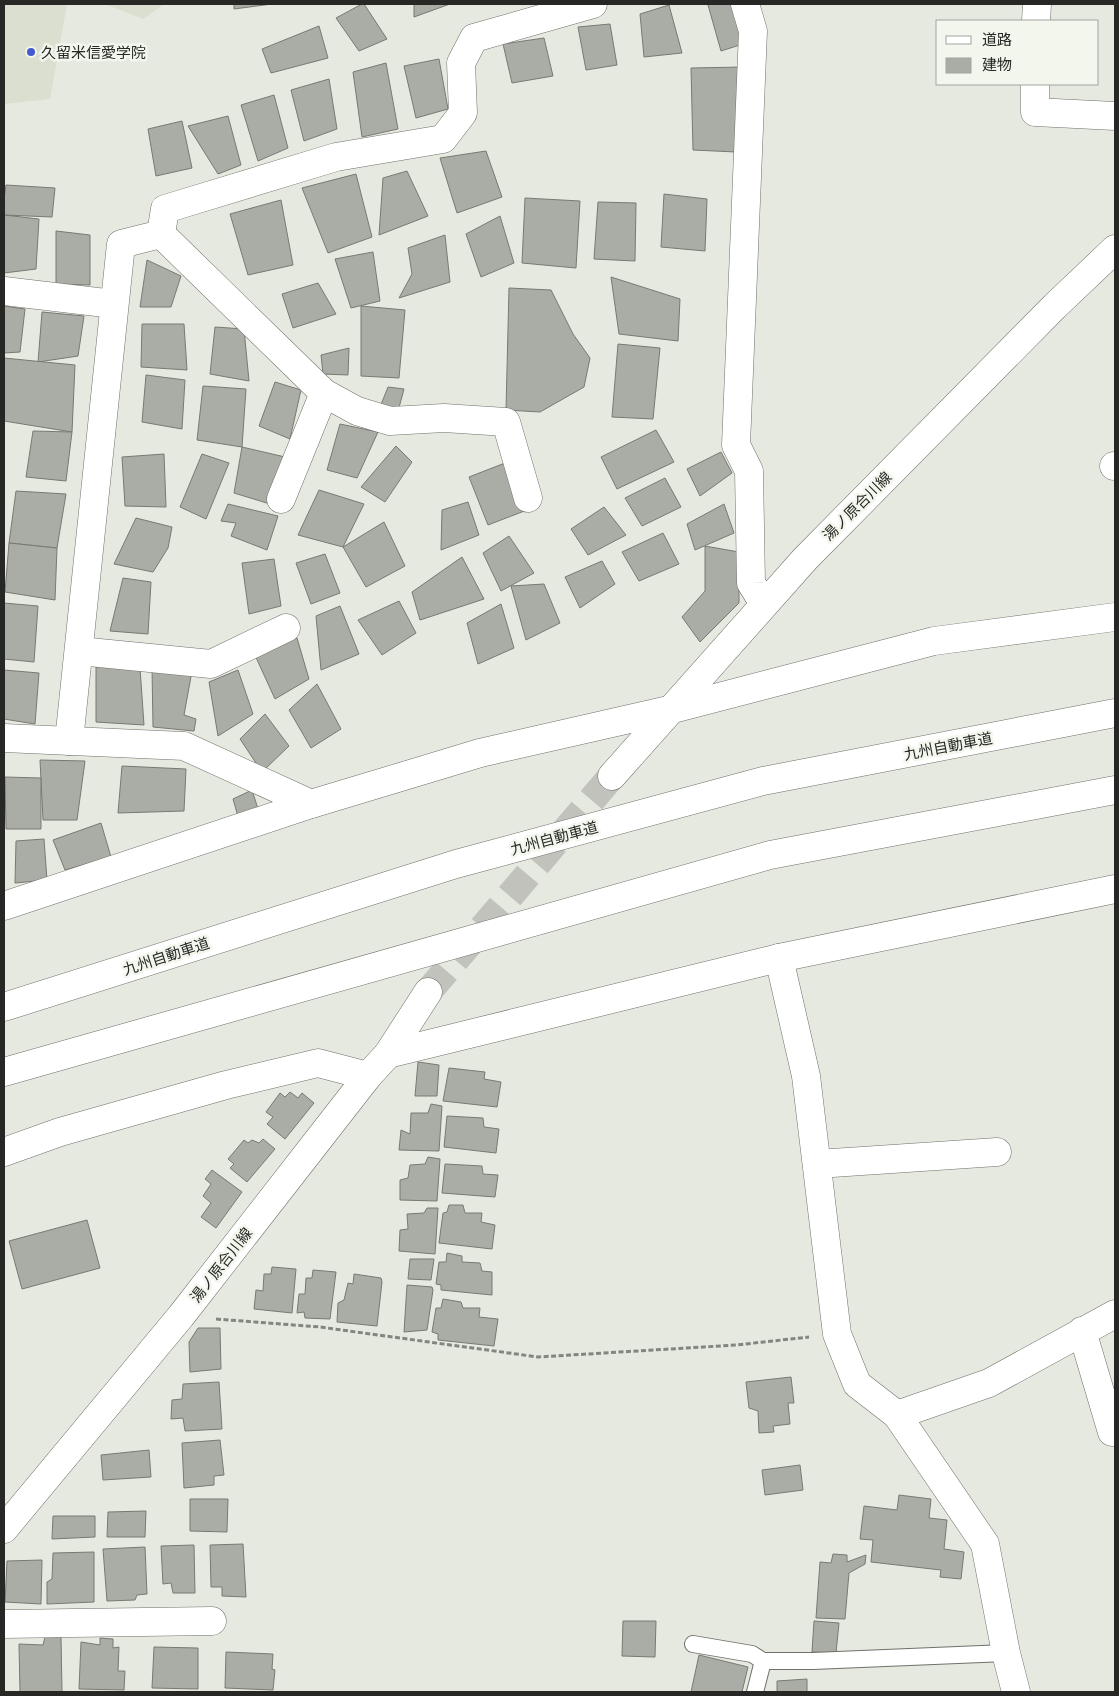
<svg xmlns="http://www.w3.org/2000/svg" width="1119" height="1696" viewBox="0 0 1119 1696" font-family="Quicksand,'Noto Sans JP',sans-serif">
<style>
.built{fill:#dadfcf}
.building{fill:#aaada5;stroke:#787a72}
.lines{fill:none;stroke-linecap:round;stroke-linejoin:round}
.secondary-tunnel{stroke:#c0c2bb;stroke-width:28;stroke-dasharray:28 14;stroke-linecap:butt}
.service-casing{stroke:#6f716a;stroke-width:18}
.minor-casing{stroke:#6f716a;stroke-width:29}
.secondary-casing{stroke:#6f716a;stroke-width:29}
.motorway-casing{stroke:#6f716a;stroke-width:29}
.path{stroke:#83857f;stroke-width:3;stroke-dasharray:5 2.5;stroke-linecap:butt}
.service{stroke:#fff;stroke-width:16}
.minor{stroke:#fff;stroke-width:28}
.secondary{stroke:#fff;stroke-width:28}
.motorway{stroke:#fff;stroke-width:28}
.poi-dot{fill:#4558cd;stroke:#f3f6ed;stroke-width:2}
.labels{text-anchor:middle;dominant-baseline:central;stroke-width:5;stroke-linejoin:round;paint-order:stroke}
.poi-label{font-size:15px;fill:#272825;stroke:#f3f6ed;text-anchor:start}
.street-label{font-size:15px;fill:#272825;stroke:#f3f6ed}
</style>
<rect width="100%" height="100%" fill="#e6e9e0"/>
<!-- built -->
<g class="built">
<polygon points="4,4 67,4 50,99 4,104"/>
<polygon points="105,4 164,4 143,19"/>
</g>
<!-- building -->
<g class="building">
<polygon points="234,4 272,4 234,9"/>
<polygon points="362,4 364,4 387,39 359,51 336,18"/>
<polygon points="414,4 450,4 414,17"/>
<polygon points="713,4 732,4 743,44 721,51 708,5"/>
<polygon points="669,5 682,53 644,57 640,14"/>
<polygon points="610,24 617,65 586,70 578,27"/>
<polygon points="319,26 328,58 271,73 262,49"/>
<polygon points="544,38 553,76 512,83 503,44"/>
<polygon points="439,59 448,109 416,118 404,66"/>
<polygon points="386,63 398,129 362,137 353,72"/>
<polygon points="744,67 736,152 693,150 691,68"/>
<polygon points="329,79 337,129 304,141 291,90"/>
<polygon points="274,95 288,148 258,161 241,105"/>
<polygon points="228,116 241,165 218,174 188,126"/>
<polygon points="182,121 192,168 156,176 148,129"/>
<polygon points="486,151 502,197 457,213 440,158"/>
<polygon points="407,171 428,216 379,235 383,178"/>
<polygon points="356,174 372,237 328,253 302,188"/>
<polygon points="6,185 55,188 52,217 4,215 4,199"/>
<polygon points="664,194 707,199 705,251 661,247"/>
<polygon points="525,198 580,201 576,268 522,263"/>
<polygon points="281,200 293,265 248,275 230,214"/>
<polygon points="598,202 636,203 635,261 594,259"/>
<polygon points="4,215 39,219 36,269 4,273"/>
<polygon points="500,216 514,263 481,277 466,234"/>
<polygon points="56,231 90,235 90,285 56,284"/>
<polygon points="445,235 450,282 399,298 412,274 408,248"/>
<polygon points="373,252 380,301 351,308 335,259"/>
<polygon points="147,260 181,276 171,307 140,307"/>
<polygon points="611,277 680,299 678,341 619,334"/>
<polygon points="318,283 336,314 293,328 282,294"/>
<polygon points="509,288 551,290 573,334 590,358 584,387 540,412 506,410"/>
<polygon points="4,306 25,309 20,352 4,353"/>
<polygon points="361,306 405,310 399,378 361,376"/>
<polygon points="42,312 84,316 78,356 38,362"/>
<polygon points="142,324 184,324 187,370 141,367"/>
<polygon points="215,327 244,329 249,381 210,374"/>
<polygon points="618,344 660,348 653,419 612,417"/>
<polygon points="349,348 348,375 323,374 321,355"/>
<polygon points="4,358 75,365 72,432 4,421"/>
<polygon points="146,375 185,380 182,429 142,422"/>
<polygon points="275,382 301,390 290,439 259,426"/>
<polygon points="203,386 246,389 242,447 197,440"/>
<polygon points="388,387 404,389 397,415 378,412"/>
<polygon points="340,424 378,432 357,478 327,470"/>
<polygon points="656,430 674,462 617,489 601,457"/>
<polygon points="33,431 72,432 66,481 26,477"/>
<polygon points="396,446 412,462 385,502 361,487"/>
<polygon points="242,447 285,457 270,504 234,493"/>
<polygon points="721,452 732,473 700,496 687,469"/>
<polygon points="164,454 166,507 125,506 122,457"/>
<polygon points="202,454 229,463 206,519 180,507"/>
<polygon points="505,463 527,510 488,525 469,477"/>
<polygon points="665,478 681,507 642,526 625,498"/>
<polygon points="319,490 364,504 343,547 298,535"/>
<polygon points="16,491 66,494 57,548 9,543"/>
<polygon points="468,502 479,535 441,550 442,510"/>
<polygon points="228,504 278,516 267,550 231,536 236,523 221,521"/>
<polygon points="724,504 734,533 695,550 687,524"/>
<polygon points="604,507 626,535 588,555 571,529"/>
<polygon points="136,518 172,527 168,548 153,572 114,564"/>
<polygon points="384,522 405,566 366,587 343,547"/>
<polygon points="663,533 679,564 639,581 622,552"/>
<polygon points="509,536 534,573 501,591 483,553"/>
<polygon points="9,543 57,548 55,600 5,592"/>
<polygon points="705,546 739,552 739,603 700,642 682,617 705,591"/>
<polygon points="325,554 340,593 311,604 296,563"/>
<polygon points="462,557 484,599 420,620 412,592"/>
<polygon points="274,559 281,606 249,614 242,563"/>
<polygon points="602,561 615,584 580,608 565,577"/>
<polygon points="123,578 151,582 148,634 110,631"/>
<polygon points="544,584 560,623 526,640 511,586"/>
<polygon points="399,601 416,633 382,655 358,620"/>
<polygon points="4,603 38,606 34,662 4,659"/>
<polygon points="501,604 514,648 478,664 467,623"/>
<polygon points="340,606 359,654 321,670 316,616"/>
<polygon points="297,638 309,679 275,699 254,653"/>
<polygon points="96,666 140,668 144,725 96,722"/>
<polygon points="152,668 192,671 184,715 196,719 194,731 153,727"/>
<polygon points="4,670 39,673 35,724 4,719"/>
<polygon points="238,670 253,714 218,736 209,682"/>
<polygon points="317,684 341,729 311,748 289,710"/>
<polygon points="265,714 289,746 262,772 240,739"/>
<polygon points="40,760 85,761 77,820 43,820"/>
<polygon points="122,766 186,769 184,811 118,813"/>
<polygon points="5,777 41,778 41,829 6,829"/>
<polygon points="252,790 259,812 241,827 233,799"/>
<polygon points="101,823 111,857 65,870 53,840"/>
<polygon points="44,839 47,880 15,883 16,841"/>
<polygon points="418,1062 439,1065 437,1096 415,1096"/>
<polygon points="449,1068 485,1072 484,1079 501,1082 497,1107 443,1101"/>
<polygon points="290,1092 298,1098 302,1093 314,1103 285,1139 267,1124 273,1117 266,1112 280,1093 285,1097"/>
<polygon points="431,1104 442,1106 439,1151 399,1150 401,1130 410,1134 411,1113 428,1113"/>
<polygon points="447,1116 483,1118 484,1127 499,1129 496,1153 444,1147"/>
<polygon points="263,1139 275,1149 247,1182 230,1168 234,1164 228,1159 244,1140 248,1143 252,1140 259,1143"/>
<polygon points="428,1157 440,1159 437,1201 400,1200 400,1180 408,1178 410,1165 425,1164"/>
<polygon points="445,1164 482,1166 483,1174 498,1175 495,1197 442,1193"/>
<polygon points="212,1170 242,1192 216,1228 201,1217 211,1203 203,1196 211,1184 205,1179"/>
<polygon points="449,1205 463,1205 465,1213 482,1213 481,1222 495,1225 492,1249 439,1243 443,1213 447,1212"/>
<polygon points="427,1208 438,1208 435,1254 399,1251 400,1230 408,1229 407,1214 424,1213"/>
<polygon points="87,1220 100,1268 22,1289 9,1241"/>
<polygon points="447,1253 462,1256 462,1262 480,1263 482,1271 492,1272 492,1295 441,1290 441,1285 436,1284 439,1262 446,1262"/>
<polygon points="410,1259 434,1259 431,1280 408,1279"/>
<polygon points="272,1267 296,1269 292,1313 254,1309 256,1290 263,1291 264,1274 271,1274"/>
<polygon points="313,1270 336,1272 330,1319 305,1318 304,1312 297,1313 299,1294 305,1294 306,1278 312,1278"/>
<polygon points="354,1274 381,1278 382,1282 377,1326 337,1322 338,1303 344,1300 348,1283 353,1284"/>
<polygon points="407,1285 432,1287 433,1290 427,1330 404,1332"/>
<polygon points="443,1299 461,1302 463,1308 480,1308 479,1317 498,1319 494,1346 438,1340 438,1334 432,1332 436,1308 441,1308"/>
<polygon points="198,1328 220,1328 221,1369 190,1372 189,1342"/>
<polygon points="791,1377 794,1403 788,1403 790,1424 773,1426 774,1432 759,1433 758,1411 749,1408 746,1382"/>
<polygon points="219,1382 222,1429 185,1431 183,1418 171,1419 172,1400 182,1399 183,1384"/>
<polygon points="220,1440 224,1475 214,1476 214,1485 184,1488 182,1443"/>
<polygon points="149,1450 151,1477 103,1480 101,1455"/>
<polygon points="800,1465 803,1490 765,1495 762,1470"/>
<polygon points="899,1495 931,1499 929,1518 947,1520 944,1549 964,1552 961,1579 940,1577 941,1570 871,1562 873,1540 860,1539 864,1506 897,1510"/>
<polygon points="190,1499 228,1499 227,1532 190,1531"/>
<polygon points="146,1511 145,1537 107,1537 108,1512"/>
<polygon points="53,1516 95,1516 95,1537 52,1539"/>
<polygon points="243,1544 246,1597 222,1596 222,1587 211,1587 210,1545"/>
<polygon points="194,1545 195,1593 173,1593 171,1583 163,1584 161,1546"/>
<polygon points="145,1547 147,1594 137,1595 135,1600 107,1601 103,1549"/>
<polygon points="94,1552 94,1602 47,1604 47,1582 52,1579 53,1553"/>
<polygon points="833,1554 847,1555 847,1562 866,1555 865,1564 849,1573 845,1619 816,1618 820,1562 831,1563"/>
<polygon points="42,1560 41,1604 5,1602 7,1561"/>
<polygon points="623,1621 656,1621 655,1657 622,1656"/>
<polygon points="814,1621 839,1623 836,1653 812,1652"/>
<polygon points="45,1637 61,1637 62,1692 20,1692 19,1644 43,1645"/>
<polygon points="100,1638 113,1639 113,1648 119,1647 118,1671 125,1671 124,1690 79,1689 81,1642 100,1645"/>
<polygon points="154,1647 198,1648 198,1689 152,1688"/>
<polygon points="226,1652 273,1654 272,1669 275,1670 273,1690 225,1688"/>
<polygon points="699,1655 748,1667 742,1692 691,1692"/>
<polygon points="807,1679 807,1692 777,1692 777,1681"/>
</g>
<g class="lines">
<!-- secondary-tunnel -->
<polyline class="secondary-tunnel" points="428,992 612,776"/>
<!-- service casing -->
<g class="service-casing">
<g id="service">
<polyline points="693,1644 752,1654 763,1661 813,1661 1006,1653"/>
<polyline points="755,1692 763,1661"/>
</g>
</g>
<!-- minor casing -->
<g class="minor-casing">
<g id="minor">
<polyline points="745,4 753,31 736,445 749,471 751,583 764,604"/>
<polyline points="1036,21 1037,4"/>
<polyline points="1035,84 1035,112 1115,116"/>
<polyline points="161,234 324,393 281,499"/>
<polyline points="4,291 114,304"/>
<polyline points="324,393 357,411 390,421 444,418 506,422 528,498"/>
<polyline points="1114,466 1115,466"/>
<polyline points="79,651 211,664 286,628"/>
<polyline points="4,738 184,746 311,804"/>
<polyline points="69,741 121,244 161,234 165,209 336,157 443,139 463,113 461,63 474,38 593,4"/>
<polyline points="4,906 311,804 480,753 669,710 934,641 1115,617"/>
<polyline points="779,958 806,1076 837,1334 857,1384 897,1415 985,1544 1006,1653 1016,1692"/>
<polyline points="388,1054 779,958 1115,889"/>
<polyline points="4,1152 60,1132 226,1085 318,1063 368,1076"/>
<polyline points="817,1164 997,1152"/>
<polyline points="1082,1331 1112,1432"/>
<polyline points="897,1415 989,1383 1115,1314"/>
<polyline points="4,1624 212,1621"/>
</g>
</g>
<!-- secondary casing -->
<g class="secondary-casing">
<g id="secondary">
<polyline points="612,776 805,559 1055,306 1115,249"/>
<polyline points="4,1529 181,1316 368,1076 388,1054 428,992"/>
</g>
</g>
<!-- motorway casing -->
<g class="motorway-casing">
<g id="motorway">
<polyline points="4,1007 456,864 763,781 1115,713"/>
<polyline points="4,1072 770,855 1115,790"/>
</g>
</g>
<!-- path -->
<polyline class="path" points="216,1319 320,1327 538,1357 736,1345 809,1337"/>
<!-- service -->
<use href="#service" class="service"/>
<!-- minor -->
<use href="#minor" class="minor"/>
<!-- secondary -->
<use href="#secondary" class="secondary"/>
<!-- motorway -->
<use href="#motorway" class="motorway"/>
</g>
<!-- markers -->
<circle class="poi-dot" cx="31" cy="52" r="5"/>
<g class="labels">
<!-- poi labels -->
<g class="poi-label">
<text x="41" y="52">久留米信愛学院</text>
</g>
<!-- street labels -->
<g class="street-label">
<text transform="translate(857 506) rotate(-45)">湯ノ原合川線</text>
<text transform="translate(948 746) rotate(-11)">九州自動車道</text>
<text transform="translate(554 838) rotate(-15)">九州自動車道</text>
<text transform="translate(166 956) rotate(-18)">九州自動車道</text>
<text transform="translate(221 1265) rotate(-52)">湯ノ原合川線</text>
</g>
</g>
<!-- border -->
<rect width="1119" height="1696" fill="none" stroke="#272825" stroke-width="10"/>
<!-- legend -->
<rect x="936" y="20" width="162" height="65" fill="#f3f6ed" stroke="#a1a49d"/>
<rect x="946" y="36" width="25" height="8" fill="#ffffff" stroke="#a1a49d"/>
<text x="982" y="45" font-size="15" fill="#272825">道路</text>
<rect x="946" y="58" width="25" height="15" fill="#aaada5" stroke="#a1a49d"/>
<text x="982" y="70" font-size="15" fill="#272825">建物</text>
</svg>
